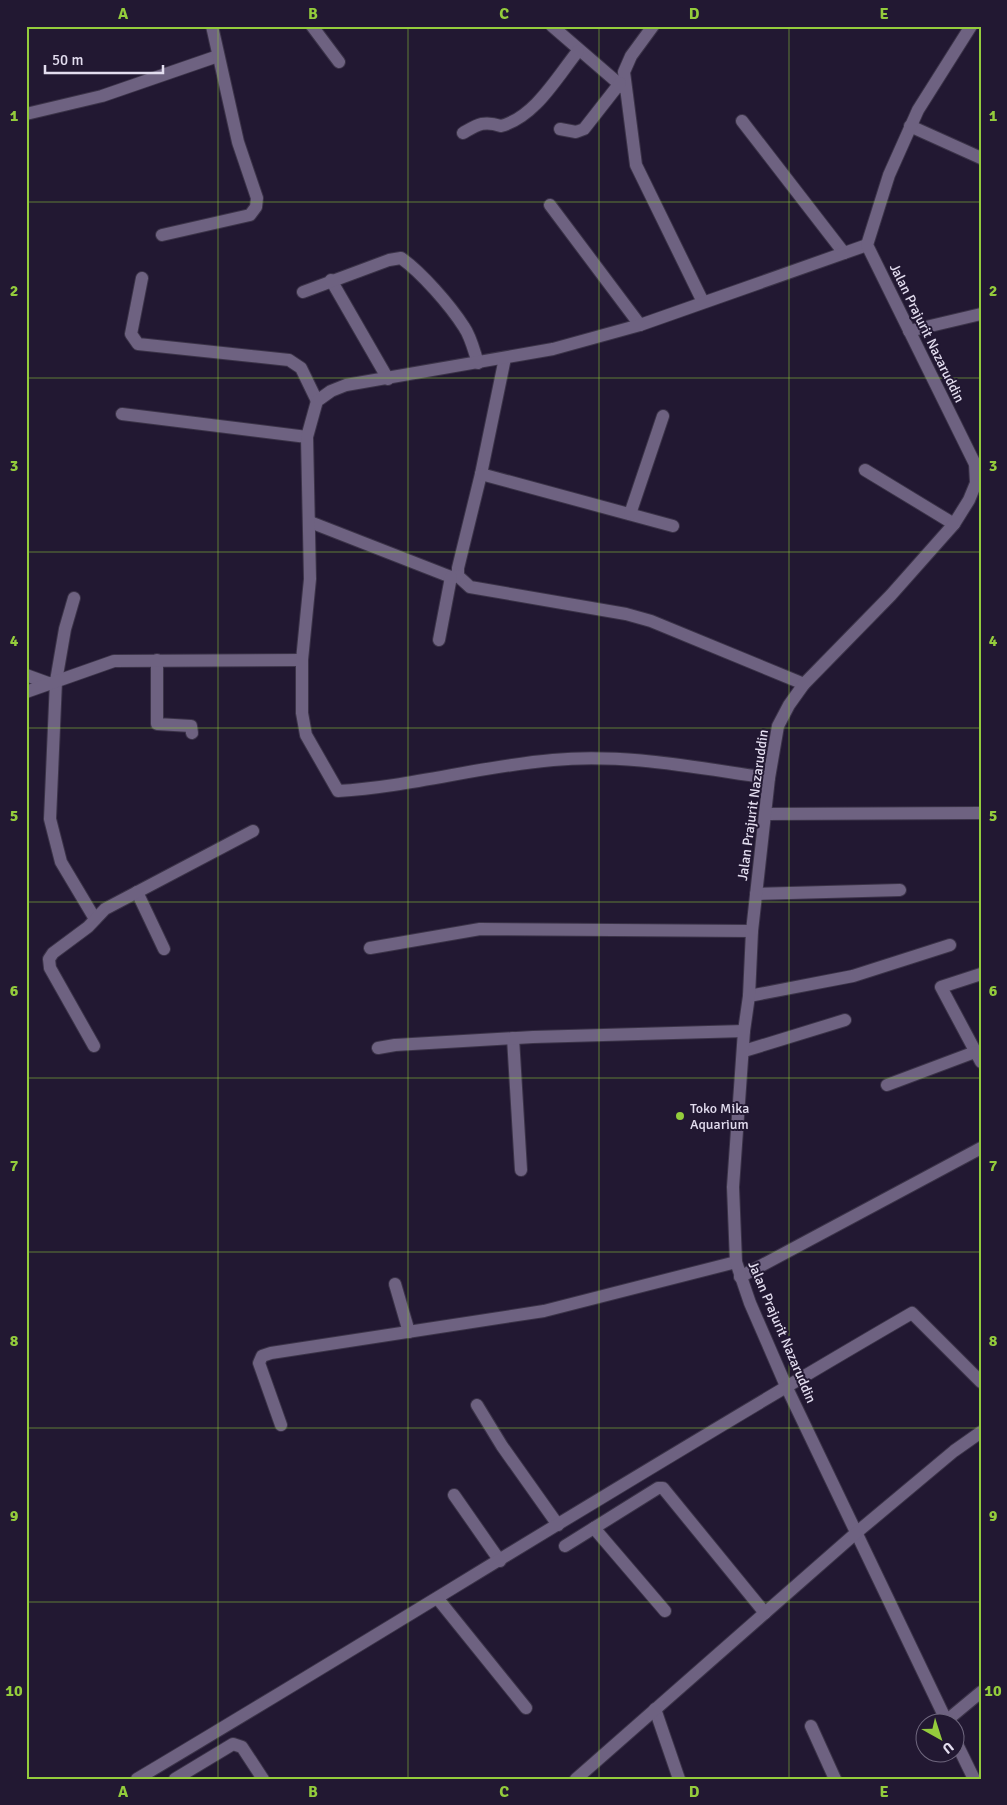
<svg xmlns="http://www.w3.org/2000/svg" width="1007" height="1805" viewBox="0 0 1007 1805" font-family="Signika,sans-serif">
<style>
.lines{fill:none;stroke-linecap:round;stroke-linejoin:round}
.minor-casing{stroke:#3b3348;stroke-width:14}
.minor{stroke:#6e6281;stroke-width:12}
.grid{fill:none;stroke:#94cc3c;stroke-width:1;stroke-opacity:0.55}
.poi-dot{fill:#94cc3c;stroke:#221832;stroke-width:2}
.labels{text-anchor:middle;dominant-baseline:central;stroke-width:4;stroke-linejoin:round;paint-order:stroke}
.street-label{font-size:14px;fill:#e3ddef;stroke:#221832}
.poi-label{font-size:14px;fill:#e3ddef;stroke:#221832;text-anchor:start}
.neatline{fill:none;stroke:#94cc3c;stroke-width:2}
.grid-label{font-size:16px;text-anchor:middle;font-weight:bold;fill:#94cc3c}
</style>
<rect width="100%" height="100%" fill="#221832"/>
<g class="lines">
<!-- minor casing -->
<g class="minor-casing">
<g id="minor">
<polyline points="312,26 339,62"/>
<polyline points="552,26 625,89"/>
<polyline points="653,26 631,56 624,72 636,165 703,302"/>
<polyline points="26,114 102,96 218,56"/>
<polyline points="742,121 844,253"/>
<polyline points="910,126 981,158"/>
<polyline points="560,129 576,132 584,129 620,83"/>
<path d="M463,133C477,125 483,120 501,126C535,117 557,77 578,51"/>
<polyline points="550,205 640,325"/>
<polyline points="162,235 250,215 256,207 257,198 238,142 212,26"/>
<polyline points="142,278 131,334 138,344 289,360 301,368 317,401"/>
<polyline points="331,280 388,379"/>
<path d="M303,292L389,260L401,258C421,272 450,305 464,327C471,337 474,351 478,363"/>
<polyline points="909,331 981,314"/>
<polyline points="505,358 481,474 458,568 458,576 470,587 626,614 651,621 804,684"/>
<polyline points="122,414 307,437"/>
<polyline points="865,470 954,524"/>
<polyline points="481,474 673,526"/>
<polyline points="630,514 663,416"/>
<polyline points="310,522 451,577 458,576"/>
<polyline points="74,598 65,629 56,681 50,819 61,862 95,919"/>
<polyline points="439,640 451,577"/>
<polyline points="157,660 157,724 191,726 192,733"/>
<polyline points="26,675 48,683"/>
<polyline points="26,692 114,661 302,660"/>
<path d="M769,778C697,768 625,753 553,760C481,766 409,787 338,791L306,735L302,713V660L310,579L307,437L317,401L331,391L346,385L553,349L640,325L867,245"/>
<polyline points="765,814 981,813"/>
<polyline points="137,892 164,949"/>
<polyline points="756,894 900,890"/>
<polyline points="370,948 480,929 752,931"/>
<polyline points="981,974 941,987 981,1062"/>
<polyline points="749,996 853,976 950,945"/>
<polyline points="513,1038 521,1170"/>
<polyline points="94,1046 50,968 49,959 53,953 88,927 105,909 253,831"/>
<polyline points="378,1048 395,1045 533,1037 744,1031"/>
<polyline points="744,1051 845,1020"/>
<polyline points="887,1085 975,1052"/>
<polyline points="740,1277 981,1148"/>
<polyline points="395,1284 409,1332"/>
<polyline points="477,1405 502,1446 558,1525"/>
<polyline points="281,1425 259,1363 262,1356 271,1353 544,1311 736,1262"/>
<polyline points="454,1495 500,1561"/>
<polyline points="594,1528 665,1611"/>
<polyline points="565,1546 658,1488 663,1488 765,1613"/>
<polyline points="438,1599 526,1708"/>
<polyline points="655,1709 679,1779"/>
<polyline points="946,1721 981,1692"/>
<polyline points="947,1722 786,1386 750,1303 736,1262 733,1187 744,1031 749,996 752,931 769,778 778,726 789,705 804,684 891,595 954,524 969,500 976,483 975,464 867,245 889,175 918,110 971,26"/>
<polyline points="811,1726 835,1779"/>
<polyline points="954,1738 974,1779"/>
<path d="M137,1779C396,1625 651,1464 912,1313L981,1382"/>
<polyline points="175,1779 233,1744 242,1747 263,1779"/>
<polyline points="576,1779 856,1533 954,1451 981,1432"/>
</g>
</g>
<!-- minor -->
<use href="#minor" class="minor"/>
</g>
<!-- grid -->
<path class="grid" d="M218,26V1779M408,26V1779M599,26V1779M789,26V1779M26,202H981M26,378H981M26,552H981M26,728H981M26,902H981M26,1078H981M26,1252H981M26,1428H981M26,1602H981"/>
<!-- markers -->
<circle class="poi-dot" cx="680" cy="1116" r="5"/>
<g class="labels">
<!-- street labels -->
<g class="street-label">
<text transform="translate(927 333) rotate(64)">Jalan Prajurit Nazaruddin</text>
<text transform="translate(753 805) rotate(-82)">Jalan Prajurit Nazaruddin</text>
<text transform="translate(782 1332) rotate(67)">Jalan Prajurit Nazaruddin</text>
</g>
<!-- poi labels -->
<g class="poi-label">
<text x="690" y="1108">Toko Mika<tspan x="690" dy="16">Aquarium</tspan></text>
</g>
</g>
<!-- border -->
<rect width="1007" height="1805" fill="none" stroke="#221832" stroke-width="55"/>
<!-- north arrow -->
<g transform="translate(940 1738) rotate(141)"><circle r="24" fill="#221832" stroke="#6f677e"/>
<path d="M0-4L9 19L0 12L-9 19Z" fill="#94cc3c"/>
<text y="-8" font-size="14" font-weight="bold" text-anchor="middle" fill="#e3ddef">U</text>
</g>
<!-- scale -->
<path d="M45 65v8h118v-8" fill="none" stroke="#e3ddef" stroke-width="2.5"/>
<text x="52" y="65" font-size="15" fill="#e3ddef" stroke="#221832" stroke-width="4" paint-order="stroke">50 m</text>
<rect x="28" y="28" width="952" height="1750" class="neatline"/>
<g class="grid-label">
<text x="123" y="19">A</text>
<text x="313" y="19">B</text>
<text x="504" y="19">C</text>
<text x="694" y="19">D</text>
<text x="884" y="19">E</text>
<text x="14" y="121">1</text>
<text x="993" y="121">1</text>
<text x="14" y="296">2</text>
<text x="993" y="296">2</text>
<text x="14" y="471">3</text>
<text x="993" y="471">3</text>
<text x="14" y="646">4</text>
<text x="993" y="646">4</text>
<text x="14" y="821">5</text>
<text x="993" y="821">5</text>
<text x="14" y="996">6</text>
<text x="993" y="996">6</text>
<text x="14" y="1171">7</text>
<text x="993" y="1171">7</text>
<text x="14" y="1346">8</text>
<text x="993" y="1346">8</text>
<text x="14" y="1521">9</text>
<text x="993" y="1521">9</text>
<text x="14" y="1696">10</text>
<text x="993" y="1696">10</text>
<text x="123" y="1797">A</text>
<text x="313" y="1797">B</text>
<text x="504" y="1797">C</text>
<text x="694" y="1797">D</text>
<text x="884" y="1797">E</text>
</g>
</svg>
